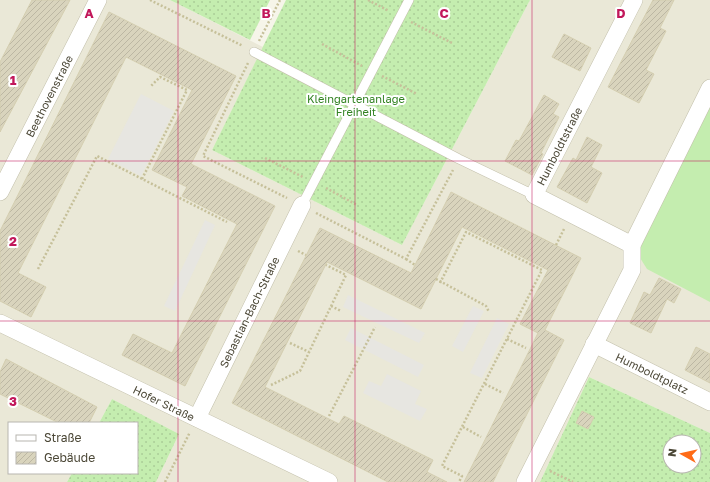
<svg xmlns="http://www.w3.org/2000/svg" width="710" height="482" viewBox="0 0 710 482" font-family="'Golos Text',sans-serif">
<style>
.residential{fill:#eae8d7}
.grass{fill:url(#grass-dots);fill-rule:evenodd}
.pitch{fill:#c4edaf}
.parking{fill:#e7e6e1}
.building{fill:url(#building-hatch);stroke:#d4ceb0}
.lines{fill:none;stroke-linecap:round;stroke-linejoin:round}
.lane-casing{stroke:#c2bfaa;stroke-width:10}
.street-casing{stroke:#c2bfaa;stroke-width:18}
.path{stroke:#c6c09a;stroke-width:2.5;stroke-dasharray:2 2;stroke-linecap:butt}
.lane{stroke:#fff;stroke-width:9}
.street{stroke:#fff;stroke-width:17}
.grid{fill:none;stroke:#c2185b;stroke-width:1;stroke-opacity:0.55}
.labels{text-anchor:middle;dominant-baseline:central;stroke-width:4;stroke-linejoin:round;paint-order:stroke}
.street-label{font-size:11px;fill:#4b4736;stroke:#fff}
.park-label{font-size:11px;fill:#338323;stroke:#fff}
.grid-label{font-size:13px;text-anchor:middle;font-weight:bold;fill:#c2185b;stroke:#fff;stroke-width:4;stroke-linejoin:round;paint-order:stroke}
</style>
<defs>
<pattern id="grass-dots" width="8" height="8" patternUnits="userSpaceOnUse"><rect width="8" height="8" fill="#c4edaf"/><path d="M2 2h.1M6 6h.1" fill="none" stroke="#aacd97" stroke-width="1.8" stroke-linecap="round"/></pattern>
<pattern id="building-hatch" width="6" height="6" patternUnits="userSpaceOnUse"><rect width="6" height="6" fill="#d9d4bd"/><path d="M-1 1l2-2M0 6l6-6M5 7l2-2" fill="none" stroke="#bcb7a3"/></pattern>
</defs>
<rect width="100%" height="100%" fill="#f6f5e9"/>
<!-- residential -->
<polygon class="residential" points="0,0 170,0 263,47 212,150 402,245 530,0 710,0 710,433 589,377 540,482 156,482 179,434 112,399 99,423 9,423 9,473 72,473 67,482 0,482"/>
<!-- grass -->
<g class="grass">
<polygon points="170,0 270,0 250,40"/>
<polygon points="286,0 530,0 402,245 212,150"/>
<path d="M589,377L710,433V482H540ZM670,442H694V466H670Z"/>
<polygon points="112,399 179,434 156,482 67,482 72,473 137,473 137,423 99,423"/>
</g>
<!-- pitch -->
<polygon class="pitch" points="710,89 710,302 647,269 632,245"/>
<!-- parking -->
<g class="parking">
<polygon points="141,94 174,111 141,176 108,159"/>
<polygon points="205,220 215,225 175,311 164,306"/>
<polygon points="348,295 425,333 419,343 343,307"/>
<polygon points="473,306 484,311 463,352 452,346"/>
<polygon points="497,318 509,324 482,378 470,373"/>
<polygon points="351,328 424,365 418,377 345,340"/>
<polygon points="387,374 421,391 415,404 427,409 420,421 363,393 369,381 381,386"/>
</g>
<!-- building -->
<g class="building">
<polygon points="32,0 70,0 0,132 0,62"/>
<polygon points="653,0 674,0 660,28 666,31 646,70 654,74 639,103 608,87"/>
<polygon points="109,12 236,76 191,164 275,206 185,386 122,355 133,334 172,353 237,224 182,196 187,187 152,170 192,90 126,57 18,273 46,287 31,317 0,301 0,231"/>
<polygon points="564,34 591,48 580,71 552,57"/>
<polygon points="544,95 559,104 553,114 559,117 541,153 543,154 532,175 505,161 516,140 519,141"/>
<polygon points="587,137 602,145 591,167 602,173 587,203 557,187 573,158 576,160"/>
<polygon points="451,192 581,258 545,330 564,340 493,482 464,482 538,333 520,324 548,270 462,227 421,309 327,262 265,387 339,424 344,416 433,460 427,472 447,482 388,482 232,403 320,228 411,273"/>
<polygon points="659,278 681,289 674,303 667,299 651,333 630,323 644,292 650,295"/>
<polygon points="696,347 710,354 710,383 685,370"/>
<polygon points="6,359 97,407 89,423 59,423 0,394 0,372"/>
<polygon points="582,411 594,417 588,429 576,423"/>
</g>
<g class="lines">
<!-- lane casing -->
<g class="lane-casing">
<g id="lane">
<polyline points="254,52 459,159 534,195"/>
<polyline points="302,205 409,0"/>
</g>
</g>
<!-- street casing -->
<g class="street-casing">
<g id="street">
<polyline points="0,192 98,0"/>
<polyline points="632,245 534,195 634,0"/>
<polyline points="0,323 329,482"/>
<polyline points="594,344 710,402"/>
<polyline points="197,418 302,205"/>
<polyline points="525,482 632,270 632,245 710,88"/>
</g>
</g>
<!-- path -->
<g class="path">
<polyline points="150,0 243,46"/>
<polyline points="368,0 389,11"/>
<polyline points="411,22 452,43"/>
<polyline points="259,41 280,0"/>
<polyline points="322,44 362,66"/>
<polyline points="248,63 203,156 287,198"/>
<polyline points="382,76 417,94"/>
<polyline points="265,158 303,177"/>
<polyline points="142,179 187,90 160,77 151,86"/>
<polyline points="326,188 357,205"/>
<polyline points="316,213 406,259 453,170"/>
<polyline points="556,245 564,229"/>
<polyline points="298,251 306,255"/>
<polyline points="406,259 415,265"/>
<polyline points="38,269 97,156 227,222"/>
<polyline points="436,279 486,306 489,312"/>
<polyline points="440,283 466,232 542,270 442,466 462,476 459,482"/>
<polyline points="331,306 341,311"/>
<polyline points="507,339 526,348"/>
<polyline points="290,343 309,352"/>
<polyline points="485,384 503,393"/>
<polyline points="271,385 300,371 346,275 326,265"/>
<polyline points="329,416 375,327"/>
<polyline points="463,427 481,437"/>
<polyline points="550,471 573,482"/>
<polyline points="165,482 190,432"/>
</g>
<!-- lane -->
<use href="#lane" class="lane"/>
<!-- street -->
<use href="#street" class="street"/>
</g>
<!-- grid -->
<path class="grid" d="M178,0V482M355,0V482M532,0V482M0,161H710M0,321H710"/>
<g class="labels">
<!-- street labels -->
<g class="street-label">
<text transform="translate(49 96) rotate(-63)">Beethovenstraße</text>
<text transform="translate(559 146) rotate(-63)">Humboldtstraße</text>
<text transform="translate(249 312) rotate(-64)">Sebastian-Bach-Straße</text>
<text transform="translate(652 373) rotate(26)">Humboldtplatz</text>
<text transform="translate(164 403) rotate(26)">Hofer Straße</text>
</g>
<!-- park labels -->
<g class="park-label">
<text x="356" y="98">Kleingartenanlage<tspan x="356" dy="13">Freiheit</tspan></text>
</g>
</g>
<g class="grid-label">
<text x="89" y="18">A</text>
<text x="266" y="18">B</text>
<text x="444" y="18">C</text>
<text x="621" y="18">D</text>
<text x="13" y="85">1</text>
<text x="13" y="246">2</text>
<text x="13" y="406">3</text>
</g>
<!-- legend -->
<rect x="8" y="422" width="130" height="52" fill="#ffffff" stroke="#b7b5af"/>
<rect x="16" y="435" width="20" height="6" fill="#ffffff" stroke="#b7b5af"/>
<text x="44" y="442" font-size="12" fill="#4b4736">Straße</text>
<rect x="16" y="452" width="20" height="12" fill="url(#building-hatch)" stroke="#b7b5af"/>
<text x="44" y="462" font-size="12" fill="#4b4736">Gebäude</text>
<!-- north arrow -->
<g transform="translate(682 454) rotate(278)"><circle r="19" fill="#ffffff" stroke="#b7b5af"/>
<path d="M0-3L7 15L0 10L-7 15Z" fill="#ff6b17"/>
<text y="-6" font-size="11" font-weight="bold" text-anchor="middle" fill="#4b4736">N</text>
</g>
</svg>
